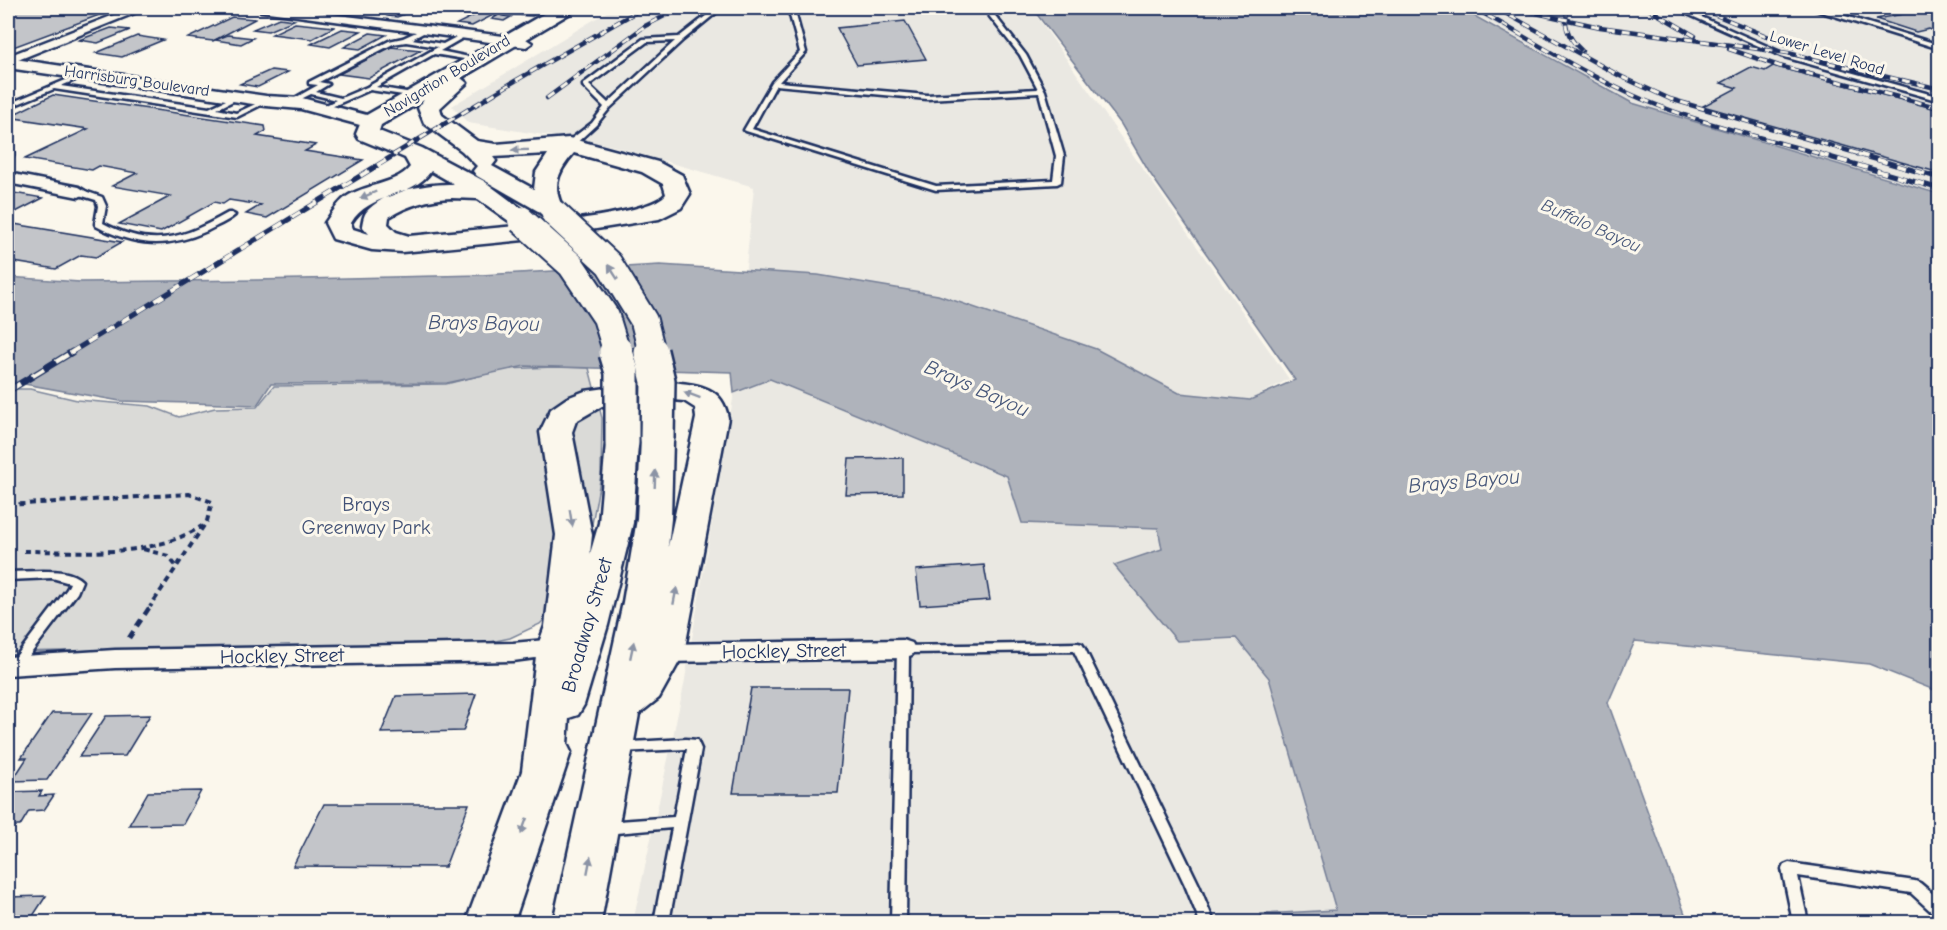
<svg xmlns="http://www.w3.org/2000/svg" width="1947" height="930" viewBox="0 0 1947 930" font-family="'Comic Neue',sans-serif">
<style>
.built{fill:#eae8e2}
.green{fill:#dadad7;stroke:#7a849a;stroke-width:1.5}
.water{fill:#afb3bb;stroke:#747e96;stroke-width:1.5}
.building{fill:#c3c5c9;stroke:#1b2f5e;stroke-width:1.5}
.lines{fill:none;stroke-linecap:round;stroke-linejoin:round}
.service-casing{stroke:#1b2f5e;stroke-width:5}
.minor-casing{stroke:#1b2f5e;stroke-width:5}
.secondary-casing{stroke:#1b2f5e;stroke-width:5}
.primary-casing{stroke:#1b2f5e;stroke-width:5}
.path-far1{stroke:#1b2f5e;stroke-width:4;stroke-dasharray:6 4.5;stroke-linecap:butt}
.path{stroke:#1b2f5e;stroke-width:4.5;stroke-dasharray:8 6;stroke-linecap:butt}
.service{fill:#fbf7ec;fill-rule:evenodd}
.minor{fill:#fbf7ec;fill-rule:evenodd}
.secondary{fill:#fbf7ec;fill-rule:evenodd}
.primary{fill:#fbf7ec;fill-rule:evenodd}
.rail-far2-casing{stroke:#1b2f5e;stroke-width:4.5}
.rail-far1-casing{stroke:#1b2f5e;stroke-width:5}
.rail-casing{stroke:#1b2f5e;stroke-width:7}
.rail-far2{stroke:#fbf7ec;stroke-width:3;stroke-dasharray:8;stroke-linecap:butt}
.rail-far1{stroke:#fbf7ec;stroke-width:4;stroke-dasharray:10;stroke-linecap:butt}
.rail{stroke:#fbf7ec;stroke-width:4.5;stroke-dasharray:14;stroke-linecap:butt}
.primary-bridge-far1-casing{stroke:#1b2f5e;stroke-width:30;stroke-linecap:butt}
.primary-bridge-casing{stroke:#1b2f5e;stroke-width:38;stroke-linecap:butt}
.primary-bridge-far1{stroke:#fbf7ec;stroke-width:26}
.primary-bridge{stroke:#fbf7ec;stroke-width:33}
.oneway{fill:#8b93a5}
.labels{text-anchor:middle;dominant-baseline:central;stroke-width:6;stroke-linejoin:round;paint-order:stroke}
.far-street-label{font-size:16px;fill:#1b2f5e;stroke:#fbf7ec}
.far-water-label{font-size:18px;font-style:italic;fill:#47577a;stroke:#fbf7ec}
.park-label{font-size:20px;fill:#415176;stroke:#fbf7ec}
.street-label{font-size:20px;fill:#1b2f5e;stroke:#fbf7ec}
.water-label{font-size:21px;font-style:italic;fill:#47577a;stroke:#fbf7ec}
</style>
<rect width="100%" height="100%" fill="#fbf7ec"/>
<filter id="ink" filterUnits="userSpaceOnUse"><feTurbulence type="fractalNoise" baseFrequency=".0167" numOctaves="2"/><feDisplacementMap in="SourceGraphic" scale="12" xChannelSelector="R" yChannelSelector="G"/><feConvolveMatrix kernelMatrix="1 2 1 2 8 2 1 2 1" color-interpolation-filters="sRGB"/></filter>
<g filter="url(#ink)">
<!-- built -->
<g class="built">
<polygon points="613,8 1031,8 1289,379 1251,399 1173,398 745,277 754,187 613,146 468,123 452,106"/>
<polygon points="1464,8 1939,8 1939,193 1632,103"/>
<polygon points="770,379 1007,477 1022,523 1158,528 1162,549 1115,565 1177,641 1236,638 1269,678 1336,910 1261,914 1263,922 633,922 684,685 734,393"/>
</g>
<!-- green -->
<polygon class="green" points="553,367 589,368 602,418 601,475 588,546 573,589 540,624 510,638 486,643 8,652 8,389 30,389 77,400 150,406 179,417 215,408 257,407 274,386 446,384 506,369"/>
<!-- water -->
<polygon class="water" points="1032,8 1460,8 1632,103 1939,194 1939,692 1869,664 1635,641 1608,703 1688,922 1263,922 1261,914 1336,910 1269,678 1236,638 1177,641 1114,565 1162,549 1158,528 1022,523 1007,476 770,379 734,393 732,372 525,366 447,383 271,384 257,405 120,401 8,381 8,277 80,282 257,280 481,275 660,265 818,275 938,295 1096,349 1179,393 1250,400 1295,380 1149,172 1121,124"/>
<!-- building -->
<g class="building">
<polygon points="8,8 118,8 8,49"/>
<polygon points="405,8 420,8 397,17 388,16"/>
<polygon points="489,8 519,8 503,16 511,17 504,21 492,19 497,16 493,15 472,26 457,24"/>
<polygon points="526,8 546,8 532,16 513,15"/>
<polygon points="1919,11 1940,17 1940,33 1929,29 1916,32 1876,19"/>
<polygon points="232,17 255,19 213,41 188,38"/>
<polygon points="279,18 294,20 268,31 253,29"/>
<polygon points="905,21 926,59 857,65 837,28"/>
<polygon points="295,23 334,27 312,39 272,34"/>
<polygon points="111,28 130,30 98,43 79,40"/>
<polygon points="342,29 361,31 330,47 311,44"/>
<polygon points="370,33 386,35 360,49 344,47"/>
<polygon points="228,35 253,38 241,44 215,40"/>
<polygon points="137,36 163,40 122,57 96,53"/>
<polygon points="391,47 421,50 369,78 339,74"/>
<polygon points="1773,66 1940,110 1940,173 1703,106 1737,88 1721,83 1751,67 1765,71"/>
<polygon points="271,70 288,72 258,87 240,84"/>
<polygon points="53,95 265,126 266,131 257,136 316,145 305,151 363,160 267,218 246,214 261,205 229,200 223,204 214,202 161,232 119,224 171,196 112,186 137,173 99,166 92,170 25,159 88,129 8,117"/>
<polygon points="8,192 43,198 8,216"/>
<polygon points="8,223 122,242 96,257 81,255 56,269 8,261"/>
<polygon points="903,458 903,494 846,495 849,459"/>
<polygon points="984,565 990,600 920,605 916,570"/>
<polygon points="751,688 848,688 838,793 733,793"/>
<polygon points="476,694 463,731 381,733 396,696"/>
<polygon points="52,713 92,713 47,780 12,781 27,758 21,758"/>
<polygon points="150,715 125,756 79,757 106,716"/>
<polygon points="42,791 39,796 54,795 44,810 29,811 20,826 8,826 8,792"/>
<polygon points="201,791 183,824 129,825 148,792"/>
<polygon points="324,804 469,804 445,867 293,866"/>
<polygon points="46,896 29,922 8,922 8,897"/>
</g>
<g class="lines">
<!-- service casing -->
<g class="service-casing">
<g id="service">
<path d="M716,8H722L683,40L610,108L596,125L572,147H566V143L592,123L604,107L583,86V84L643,39L679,37ZM675,41L608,103L589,85L647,42Z"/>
<path d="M788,8H794L806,52L779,82L927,95L1038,89L1020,55L983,8H989L1026,55L1045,91L1064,156L1061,182L1057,184L936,190L746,131L744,130L772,82L800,52ZM776,85L927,99L1039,93L1056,156L1053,180L936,186L752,129Z"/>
<polygon points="1674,8 1681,8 1785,54 1940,97 1940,101 1781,56"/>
<path d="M1809,8C1819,7 1828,13 1838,13C1849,12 1860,8 1872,8L1871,9L1842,15L1940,45V49Z"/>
<path d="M425,28L428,30L427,31L412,39L443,44L462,34H466V36L440,51L479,59L476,61L434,54L376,87L418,94V96L416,97L370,90L322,111L320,110V108L336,100L311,94L291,104L286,103L318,85L309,84V82L389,41L403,38ZM406,42L438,47L367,87L341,98L316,92L329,84L319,82L393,44Z"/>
<polygon points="85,72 87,73 87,75 61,86 209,108 239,94 242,96 241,97 217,109 236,113 264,100 269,101 237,117 54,89 8,108 8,104"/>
<polygon points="8,151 13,152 13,156 8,157"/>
<path d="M76,190H82L102,197L106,206L103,223C152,249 182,239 228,213H231L235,215C227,222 216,226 207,231C167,249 134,246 96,226L95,224L98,206L96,200L76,194Z"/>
<path d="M43,571C56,571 72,571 82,581L77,593L19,669H11L9,666L11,663L67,589L70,583L52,578L8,580V572Z"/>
<polygon points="1078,643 1082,644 1084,647 1199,885 1214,922 1200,922 1185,885 1074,651 909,653 906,922 891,922 897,649 899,646"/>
<polygon points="686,739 697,740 701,749 669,922 654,922 672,828 605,834 600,832 598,828 600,824 605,822 674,817 687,749 619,752 614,751 612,747 614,743"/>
<polygon points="1789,863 1915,881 1920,883 1940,900 1940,916 1935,915 1911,893 1798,876 1808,922 1793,922 1782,869 1784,865"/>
</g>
</g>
<!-- minor casing -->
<g class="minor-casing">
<g id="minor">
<polygon points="132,8 147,8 8,64 8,56"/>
<polygon points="255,8 284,8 526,39 532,43 526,47 261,11"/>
<polygon points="8,173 79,187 87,192 79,197 8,183"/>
<polygon points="556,639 565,642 568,648 565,654 513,661 115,668 8,675 8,657 115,650 513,643"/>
<polygon points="903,640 912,643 915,649 912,655 903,658 664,662 655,659 652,653 655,647 664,644"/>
</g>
</g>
<!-- secondary casing -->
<g class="secondary-casing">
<polygon id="secondary" points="8,58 266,96 302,98 378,118 380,122 378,126 371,128 301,109 266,106 8,68"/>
</g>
<!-- primary casing -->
<g class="primary-casing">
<g id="primary">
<path d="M554,8H575L572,12L461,78L467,83L440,108L442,115L477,141L496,144L569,138L658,162L682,175L690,194L681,208L659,219L534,239L402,252L372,250L333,239L325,223C332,213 337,204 346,197C365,184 395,185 410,167L405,158L359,139L356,134L363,117ZM424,100L418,108L424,123L462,151L477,166L473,171L477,176L538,211C547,220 552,222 564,219L567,214C551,191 555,174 574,153L642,172L663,184L666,194C652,213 556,222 530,225L534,220L530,215L484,181L422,148L379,131L381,125ZM548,154L536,172L534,189L492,166L496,161L493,157ZM431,171L454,184C427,184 390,189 369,209C364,213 363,220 362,226L369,234L353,229L351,223C369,192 412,199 431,171ZM452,198L478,199L516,226L409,236L396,232L388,224L389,217C409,205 428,199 452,198Z"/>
<path d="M672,382C699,385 723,387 728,418L684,653L659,698L639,714L601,922H553L623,602L637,519L641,439L646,432L657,429L668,432L673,439L671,519L668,547L696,418L695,408L684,401L672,400L635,402L602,406L576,421L572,432L592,535L590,554L599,523L606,443L611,436L622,433L633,436L638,443L633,523L608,625L584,705L578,715L569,718L567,744L571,752L514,922H466L522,771L537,648L545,626L556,535L540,432L551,409L567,398L585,391L635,384Z"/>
</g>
</g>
<!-- path-far1 -->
<g class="path-far1">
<polyline points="8,505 189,494 212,502 207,521 150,607"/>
<polyline points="143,549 168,556 177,567"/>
<path d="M24,551C84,551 149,559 202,526"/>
</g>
<!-- path -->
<polyline class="path" points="129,638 151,605"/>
<!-- service -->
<use href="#service" class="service"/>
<!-- minor -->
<use href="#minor" class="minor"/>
<!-- secondary -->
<use href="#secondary" class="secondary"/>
<!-- primary -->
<use href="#primary" class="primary"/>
<!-- rail-far2 casing -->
<g class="rail-far2-casing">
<g id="rail-far2">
<path d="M1474,8C1530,39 1585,75 1644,100C1702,124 1764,138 1824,155"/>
<polyline points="1496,8 1620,76 1670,99 1863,155"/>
<polyline points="1513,8 1600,27 1788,53 1908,82"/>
<path d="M1569,8C1561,25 1569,39 1582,51"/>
<polyline points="1647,8 1695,36"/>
<polyline points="1699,8 1793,47"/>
<polyline points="1729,49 1779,66 1940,108"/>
<polyline points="1902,80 1940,89"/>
<polyline points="547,98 645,26 680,8"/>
<polyline points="393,155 515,81 643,8"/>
</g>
</g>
<!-- rail-far1 casing -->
<g class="rail-far1-casing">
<g id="rail-far1">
<polyline points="1819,154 1940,189"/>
<polyline points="1858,154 1940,178"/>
<polyline points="70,353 396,154"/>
</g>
</g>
<!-- rail casing -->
<g class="rail-casing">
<polyline id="rail" points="8,391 72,352"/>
</g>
<!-- rail-far2 -->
<use href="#rail-far2" class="rail-far2"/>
<!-- rail-far1 -->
<use href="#rail-far1" class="rail-far1"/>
<!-- rail -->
<use href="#rail" class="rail"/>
<!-- primary-bridge-far1 casing -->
<g class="primary-bridge-far1-casing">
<g id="primary-bridge-far1">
<polyline points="555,214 609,264 644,321 652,353"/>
<polyline points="521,220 571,265 606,317 617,353"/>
</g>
</g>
<!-- primary-bridge casing -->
<g class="primary-bridge-casing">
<g id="primary-bridge">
<polyline points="616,352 622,372 622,443"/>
<polyline points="651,352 658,381 657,439"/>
</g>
</g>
<!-- primary-bridge-far1 -->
<use href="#primary-bridge-far1" class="primary-bridge-far1"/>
<!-- primary-bridge -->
<use href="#primary-bridge" class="primary-bridge"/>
</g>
<!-- one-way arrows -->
<defs><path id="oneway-solid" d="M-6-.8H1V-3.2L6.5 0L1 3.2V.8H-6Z" transform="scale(1.5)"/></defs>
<g class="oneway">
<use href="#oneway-solid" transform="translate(520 150) rotate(179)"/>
<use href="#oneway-solid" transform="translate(368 195) rotate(157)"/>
<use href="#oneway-solid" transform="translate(613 272) rotate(-123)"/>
<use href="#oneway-solid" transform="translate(692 395) rotate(-160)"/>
<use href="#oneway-solid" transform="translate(655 479) rotate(-88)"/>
<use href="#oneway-solid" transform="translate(571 518) rotate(81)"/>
<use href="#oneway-solid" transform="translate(675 596) rotate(-79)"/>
<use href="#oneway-solid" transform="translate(632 650) rotate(-78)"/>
<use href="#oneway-solid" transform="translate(524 826) rotate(110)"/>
<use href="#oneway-solid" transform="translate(589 865) rotate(-79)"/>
</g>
</g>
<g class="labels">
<!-- far-street labels -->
<g class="far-street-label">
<text transform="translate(1827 53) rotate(17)">Lower Level Road</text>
<text transform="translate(447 76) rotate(-31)">Navigation Boulevard</text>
<text transform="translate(137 81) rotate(8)">Harrisburg Boulevard</text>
</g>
<!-- far-water labels -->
<g class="far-water-label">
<text transform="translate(1591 226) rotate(24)">Buffalo Bayou</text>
</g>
<!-- park labels -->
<g class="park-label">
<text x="366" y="504">Brays<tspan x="366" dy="23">Greenway Park</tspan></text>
</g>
<!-- street labels -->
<g class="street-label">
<text transform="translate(587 625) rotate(-74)">Broadway Street</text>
<text transform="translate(784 651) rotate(-1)">Hockley Street</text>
<text transform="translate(282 656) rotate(-1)">Hockley Street</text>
</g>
<!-- water labels -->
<g class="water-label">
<text transform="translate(484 323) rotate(1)">Brays Bayou</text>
<text transform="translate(977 388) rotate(24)">Brays Bayou</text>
<text transform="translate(1464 481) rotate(-5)">Brays Bayou</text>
</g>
</g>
<!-- margin -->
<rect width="1947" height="930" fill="none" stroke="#fbf7ec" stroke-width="30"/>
<rect x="15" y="15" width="1917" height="900" fill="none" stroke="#1b2f5e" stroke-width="2" filter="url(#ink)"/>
</svg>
